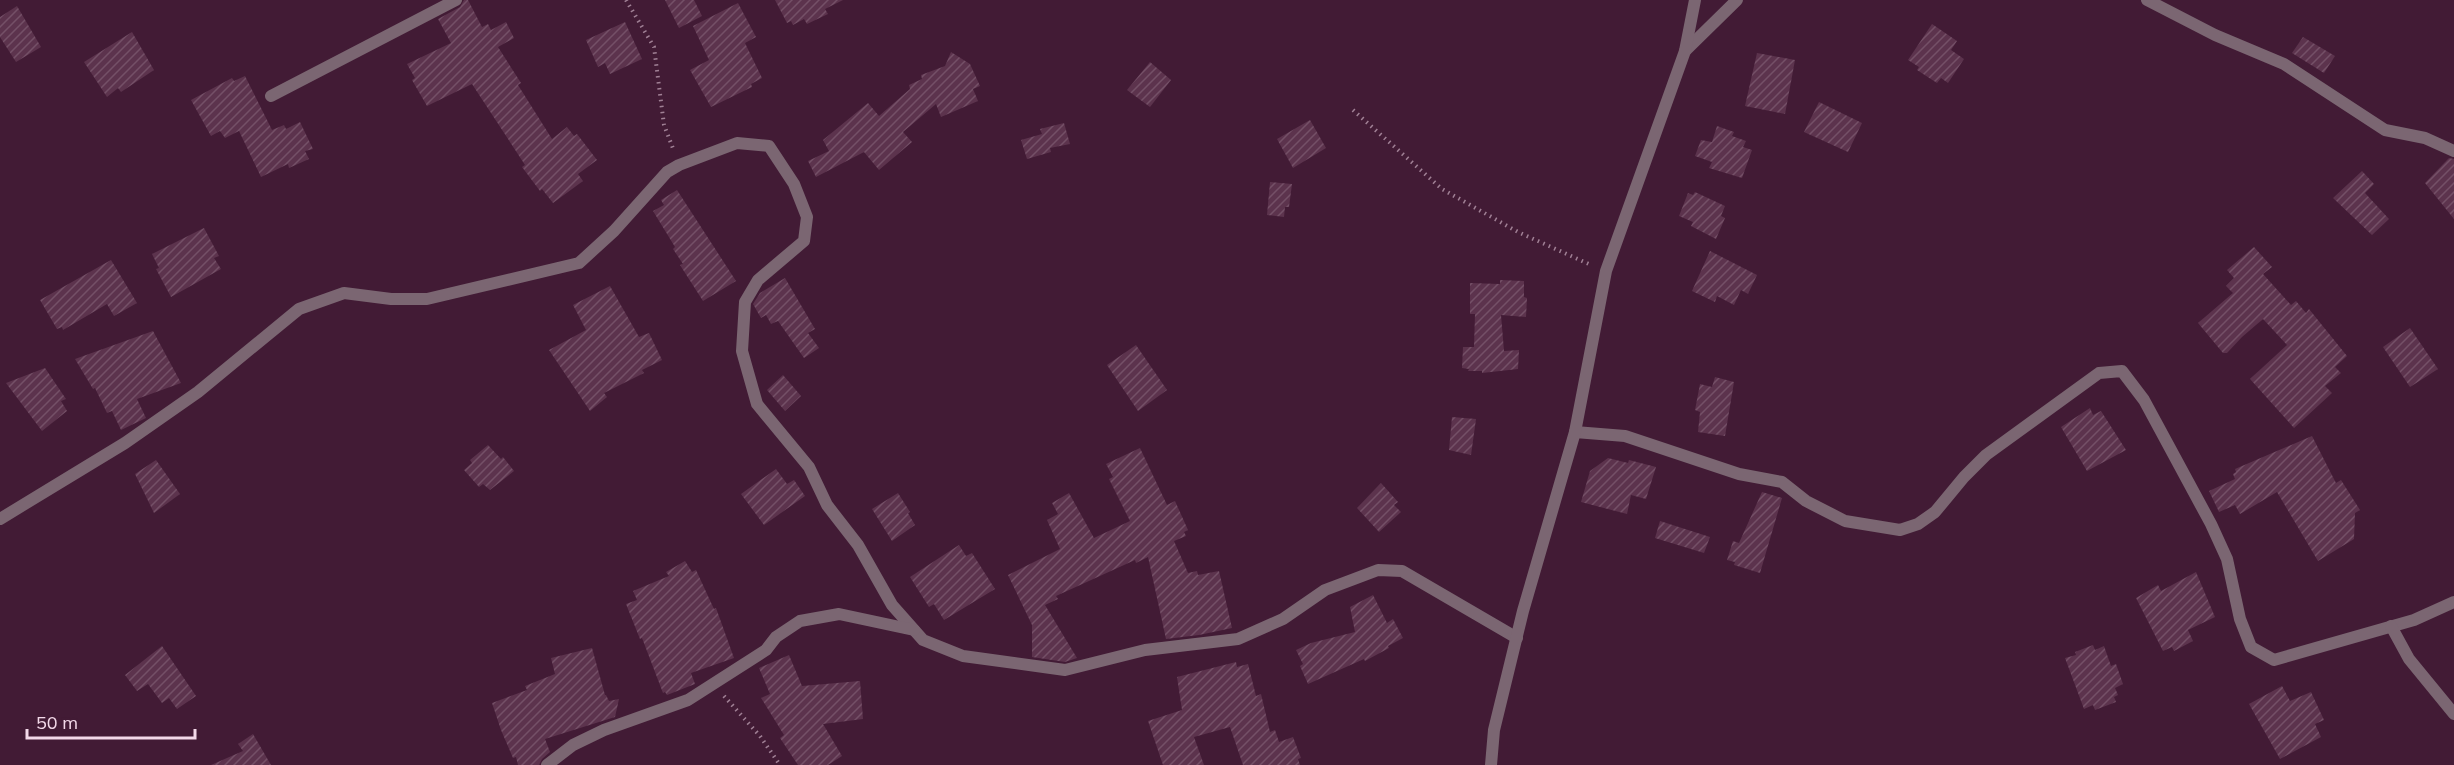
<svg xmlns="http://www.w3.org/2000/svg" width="2454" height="765" viewBox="0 0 2454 765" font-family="Mulish,sans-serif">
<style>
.building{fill:url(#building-hatch)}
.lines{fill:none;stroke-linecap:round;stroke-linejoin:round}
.path{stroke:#a08095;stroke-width:4;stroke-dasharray:1.5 4.5;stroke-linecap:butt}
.minor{stroke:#7b6672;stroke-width:12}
.tertiary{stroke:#7b6672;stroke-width:12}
</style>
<defs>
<pattern id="building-hatch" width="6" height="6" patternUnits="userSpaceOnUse" patternTransform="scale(1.5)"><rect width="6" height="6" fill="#5c334d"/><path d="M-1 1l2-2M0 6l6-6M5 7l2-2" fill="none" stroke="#745067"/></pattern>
</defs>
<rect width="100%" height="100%" fill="#421b35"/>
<!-- building -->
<g class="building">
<polygon points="464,0 468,0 482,27 488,24 491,30 506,22 514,38 498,47 521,83 518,85 552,139 567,127 574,136 577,134 597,160 578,174 583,181 553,203 542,189 540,191 522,167 525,165 472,84 427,106 412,80 415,78 407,64 451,43 438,19 460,7"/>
<polygon points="665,0 694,0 702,16 679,28"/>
<polygon points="775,0 843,0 825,9 828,14 807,24 804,19 793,25 791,21 787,23"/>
<polygon points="738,3 756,37 745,43 762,78 751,84 752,87 711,107 690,70 709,60 693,26"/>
<polygon points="17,6 41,47 16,62 0,37 0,17"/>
<polygon points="625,22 642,59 610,74 605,63 598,67 586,40"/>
<polygon points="1932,24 1957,41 1951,50 1964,59 1948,83 1941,78 1937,83 1917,70 1919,67 1908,60"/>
<polygon points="132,32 154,70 121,92 118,88 107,97 84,62"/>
<polygon points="2303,37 2335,56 2324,73 2292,53"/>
<polygon points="951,52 970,64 980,86 973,89 978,101 941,117 936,104 903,132 912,142 879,170 864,152 816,177 808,161 829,151 823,140 868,103 879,116 910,89 909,85 922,79 921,75 945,66"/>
<polygon points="1757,53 1795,60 1785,114 1745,106"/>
<polygon points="1150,62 1171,80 1150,107 1127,90"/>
<polygon points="245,76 272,130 284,125 286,129 300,122 313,149 305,151 309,159 289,168 288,164 261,177 239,131 225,138 220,131 211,136 191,100 232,78 234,81"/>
<polygon points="1819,102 1862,123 1848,152 1804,132"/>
<polygon points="1310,120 1326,148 1293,168 1277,139"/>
<polygon points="1064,123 1070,144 1050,148 1051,152 1027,159 1021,140 1042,134 1040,129"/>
<polygon points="1717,126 1734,132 1732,136 1746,141 1743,147 1752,150 1742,178 1709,168 1712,162 1695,156 1701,140 1712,142"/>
<polygon points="2449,158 2454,159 2454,219 2425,183"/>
<polygon points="2362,171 2374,184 2365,193 2389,219 2372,235 2333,198"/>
<polygon points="1270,182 1292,184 1289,207 1285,207 1284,217 1267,215"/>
<polygon points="677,190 736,281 703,301 680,265 683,264 673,249 675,247 653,211 664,205 661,200"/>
<polygon points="1695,192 1725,206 1721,216 1725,218 1716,239 1691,226 1693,222 1679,216 1688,193 1693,195"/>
<polygon points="204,228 219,256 214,258 221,269 171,297 156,269 159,268 152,254"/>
<polygon points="2254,247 2272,267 2263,274 2291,305 2296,301 2306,313 2309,309 2347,356 2335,367 2341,373 2325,386 2332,393 2294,428 2250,379 2287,345 2263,319 2242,337 2227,353 2223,353 2198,323 2233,293 2226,286 2234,278 2227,270"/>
<polygon points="1710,251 1757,275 1748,294 1741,290 1734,305 1717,296 1715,302 1692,291"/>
<polygon points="111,260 137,303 114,316 107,304 63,330 62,327 57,329 40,300"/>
<polygon points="785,278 815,329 808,333 819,348 804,358 778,321 771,324 766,315 761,318 753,304 760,293"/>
<polygon points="1500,280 1524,281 1524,297 1527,298 1526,317 1501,315 1504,351 1519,350 1518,369 1482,373 1482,371 1468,371 1469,369 1462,368 1463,347 1474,347 1475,314 1470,314 1470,283 1500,284"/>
<polygon points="610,286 639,337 649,333 662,360 642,370 644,373 604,393 607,397 590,411 549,350 586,330 573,305"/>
<polygon points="2410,328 2438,369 2410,387 2383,347"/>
<polygon points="153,331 181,383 137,399 146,418 121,430 112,411 107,413 95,388 93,389 75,359"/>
<polygon points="1136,345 1167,390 1138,411 1107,365"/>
<polygon points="45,368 66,399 61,401 67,411 42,431 6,383"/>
<polygon points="783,375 801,396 785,411 767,390"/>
<polygon points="1715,377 1734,382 1725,436 1698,432 1700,412 1695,410 1700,384 1712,387"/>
<polygon points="2090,408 2093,415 2101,411 2126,450 2087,471 2061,427"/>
<polygon points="1452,417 1476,419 1471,455 1449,450"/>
<polygon points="2312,436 2336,483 2341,480 2360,510 2355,513 2354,539 2318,561 2277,492 2240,514 2235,505 2219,512 2209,491 2235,479 2233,474 2236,472 2235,469"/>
<polygon points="488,445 501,459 503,457 514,471 490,490 483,484 479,487 464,470 472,463 470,460"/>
<polygon points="1140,448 1167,505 1175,501 1188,530 1184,532 1186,536 1174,541 1188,573 1197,571 1198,575 1219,571 1232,628 1199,635 1166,639 1148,557 1136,563 1135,560 1056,596 1058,599 1045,605 1077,658 1065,662 1032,657 1032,625 1008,575 1060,549 1047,520 1058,514 1052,503 1069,493 1094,538 1130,521 1109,479 1113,477 1106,464"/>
<polygon points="1608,458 1628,463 1629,460 1656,467 1646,499 1631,495 1627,514 1581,502 1590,471"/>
<polygon points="156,460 180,494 154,513 135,474"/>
<polygon points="776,469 787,484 794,480 805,496 764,525 741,494"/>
<polygon points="1381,483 1398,502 1394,505 1401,512 1379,532 1357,508"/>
<polygon points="1762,492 1782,498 1760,573 1734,565 1735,562 1727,560 1733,541 1739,543"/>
<polygon points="898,493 910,512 908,513 915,525 892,541 872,509"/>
<polygon points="1660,521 1710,537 1704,553 1655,538"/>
<polygon points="959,545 966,556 972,553 995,589 944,620 934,604 929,607 910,577"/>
<polygon points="685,561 692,572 696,570 714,609 716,608 734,658 691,673 695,684 667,695 665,692 663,693 642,638 640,639 626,604 637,600 633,591 669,576 666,572"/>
<polygon points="2196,572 2215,617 2188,630 2193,641 2174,651 2172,647 2163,651 2136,598 2158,585 2161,591"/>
<polygon points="1373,595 1387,623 1393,619 1403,638 1388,646 1389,648 1365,661 1364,659 1308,684 1300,666 1303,664 1296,650 1311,643 1355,632 1350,607"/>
<polygon points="2093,645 2095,650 2104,646 2111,666 2116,664 2123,684 2115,688 2118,695 2114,697 2116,702 2095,710 2093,705 2084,709 2065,658 2076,655 2075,652"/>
<polygon points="162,646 196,696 177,709 169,698 162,703 148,684 137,691 125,675"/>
<polygon points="592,648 605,695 606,695 609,701 619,699 615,717 545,739 550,752 542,759 539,765 518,765 516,757 513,758 501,730 492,703 527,690 525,686 555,674 551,658"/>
<polygon points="789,655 802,686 860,681 863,719 823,724 842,756 828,765 798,765 780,738 784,735 761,698 770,694 759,668"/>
<polygon points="1236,662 1237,667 1248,664 1256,696 1261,694 1270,732 1275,730 1279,742 1293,737 1301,758 1298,759 1300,765 1243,765 1230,727 1194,737 1204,765 1163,765 1148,721 1182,710 1177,677"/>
<polygon points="2282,686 2290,701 2311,692 2324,720 2315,724 2321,737 2280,759 2249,704"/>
<polygon points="253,734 271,765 211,765 243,751 238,744"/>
</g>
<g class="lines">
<!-- path -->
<g class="path">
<polyline points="626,0 654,47 664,125 674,151"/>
<polyline points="1353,110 1442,189 1518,232 1591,265"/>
<polyline points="724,696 760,736 780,765"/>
</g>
<!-- minor -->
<g class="minor">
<polyline points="2147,0 2215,35 2284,64 2385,130 2425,138 2454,151"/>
<polyline points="1685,51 1737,0"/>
<polyline points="271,96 456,0"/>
<polyline points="1575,432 1625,436 1739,474 1782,482 1806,501 1845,521 1900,530 1918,524 1935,512 1964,477 1986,455 2099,373 2122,371 2144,400 2211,524 2227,559 2240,619 2251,647 2274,660 2414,620 2454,602"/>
<polyline points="0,519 125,443 198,392 299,309 344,293 391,299 427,299 579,263 614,231 667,172 679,165 737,143 769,146 794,184 807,217 804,241 758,280 745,302 742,351 757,404 809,467 827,505 858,545 892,605 923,640 963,656 1065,670 1145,650 1238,639 1283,619 1325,590 1378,570 1402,571 1517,638"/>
<polyline points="2391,626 2409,659 2454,714"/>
<polyline points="547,765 573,745 604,730 688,700 766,650 776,637 800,621 839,614 914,630"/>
</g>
<!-- tertiary -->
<polyline class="tertiary" points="1491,765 1494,730 1523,611 1575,432 1606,271 1685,51 1695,0"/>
</g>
<!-- scale -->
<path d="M27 729v9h168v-9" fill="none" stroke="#f3d9e9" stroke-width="3"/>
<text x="36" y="729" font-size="18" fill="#f3d9e9" stroke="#421b35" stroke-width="4.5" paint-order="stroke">50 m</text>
</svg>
